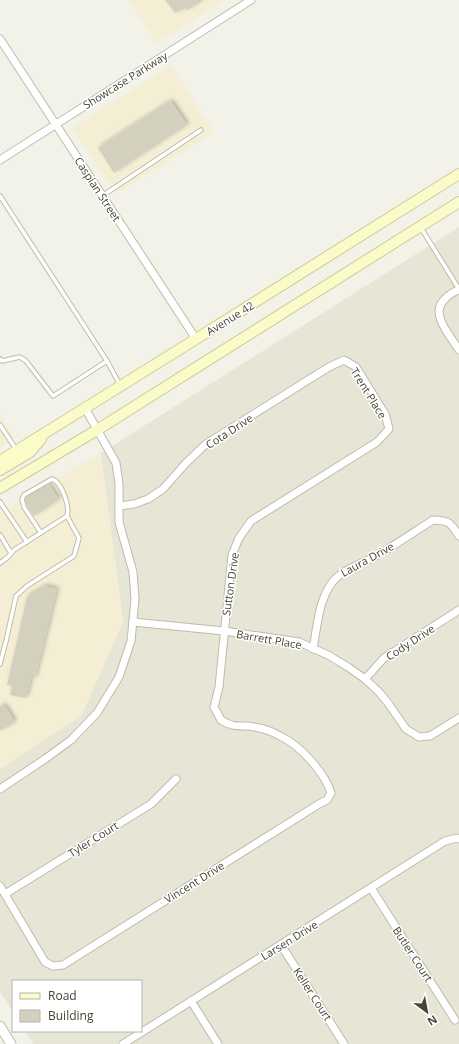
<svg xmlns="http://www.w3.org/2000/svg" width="459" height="1044" viewBox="0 0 459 1044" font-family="'Open Sans',sans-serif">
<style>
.residential{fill:#e6e5d6}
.commercial{fill:#f3eed4}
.building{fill:#d4d0be;filter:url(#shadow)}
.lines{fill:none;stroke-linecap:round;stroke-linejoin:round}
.service-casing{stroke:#bebcab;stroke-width:5.5}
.minor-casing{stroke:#bebcab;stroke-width:9}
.tertiary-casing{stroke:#bebcab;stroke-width:11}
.secondary-casing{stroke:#cdcc98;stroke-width:12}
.service{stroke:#fff;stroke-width:3.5}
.minor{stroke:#fff;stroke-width:7}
.tertiary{stroke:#fff;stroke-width:9}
.secondary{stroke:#fbfbca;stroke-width:10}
.labels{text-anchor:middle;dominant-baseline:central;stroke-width:3;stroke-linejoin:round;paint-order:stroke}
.street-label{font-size:11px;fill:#464437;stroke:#fff}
</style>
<defs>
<filter id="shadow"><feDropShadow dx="2" dy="-2" stdDeviation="2" flood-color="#0004"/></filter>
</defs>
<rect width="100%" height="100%" fill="#f3f2e8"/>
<!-- residential -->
<polygon class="residential" points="459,227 459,1044 33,1044 25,1031 141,1031 141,981 13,981 13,1012 0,992 0,769 81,716 123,622 101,453"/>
<!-- commercial -->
<g class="commercial">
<polygon points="128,0 226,0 157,43"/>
<polygon points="171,65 214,132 116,194 72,128"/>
<polygon points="0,415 15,438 0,448"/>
<polygon points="101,453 123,622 81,716 0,769 0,512"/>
</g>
<!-- building -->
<g class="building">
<polygon points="165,0 203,0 187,10 185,8 175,13"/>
<polygon points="171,101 187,125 114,173 98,148"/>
<polygon points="49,484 59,500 34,516 27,506 25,499 26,497"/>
<polygon points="45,586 57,589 35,678 31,678 26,698 10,695 12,686 7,685 27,597"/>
<polygon points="0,706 5,706 15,722 0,731"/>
</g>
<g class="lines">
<!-- service casing -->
<g class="service-casing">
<g id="service">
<polyline points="0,196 107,361 120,385"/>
<polyline points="102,196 201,130"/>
<polyline points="421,228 459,289"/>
<polyline points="0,359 2,361 20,357 26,361 53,396 107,361"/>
<polyline points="0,425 16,449"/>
<polyline points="0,502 27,542"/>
<path d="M41,533L24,507L22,499L24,495L52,479C62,482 70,507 67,516"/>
<polyline points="0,535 11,553"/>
<polyline points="0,563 8,557 14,550 67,516 79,538 74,556 27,586 16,596 6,641 0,664"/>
</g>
</g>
<!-- minor casing -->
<g class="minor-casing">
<g id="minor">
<polyline points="0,39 196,339"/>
<polyline points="0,160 251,0"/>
<path d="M459,289C455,292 449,294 446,298C428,313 450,335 459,350"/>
<polyline points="133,622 224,631 299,642 328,655 348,667 365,679 379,692 388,703 406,729 419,737 430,736 459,718"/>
<path d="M313,649C317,628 318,606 329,587C339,570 358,566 374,557C394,546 414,532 433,520C449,520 451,523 459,536"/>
<polyline points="365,679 384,658 459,610"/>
<polyline points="0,789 45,759 71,740 97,713 119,677 131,641 135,599 133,572 119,522 119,484 116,463 85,408"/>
<path d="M0,886L45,962L53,966L63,965L319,804L327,800L331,793C325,773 300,745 280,736C273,732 262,728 254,727C247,725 239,727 232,725C228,724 224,722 221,720L214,707L219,687L232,555L239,538L251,521L377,442L389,429L385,414L356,367L344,360L329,367L206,444L186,463L163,489L148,499L134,504L119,506"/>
<polyline points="371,888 455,1020"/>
<polyline points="5,894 151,804 176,779"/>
<polyline points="281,945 344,1044"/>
<polyline points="191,1001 218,1044"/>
<polyline points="123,1044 445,841 457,838 459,839"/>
</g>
</g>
<!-- tertiary casing -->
<g class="tertiary-casing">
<polyline id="tertiary" points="0,1026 11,1044"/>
</g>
<!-- secondary casing -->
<g class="secondary-casing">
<g id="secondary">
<polyline points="0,461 196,339 459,174"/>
<polyline points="0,470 30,452 41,439"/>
<polyline points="0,488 97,430 459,202"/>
</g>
</g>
<!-- service -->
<use href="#service" class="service"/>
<!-- minor -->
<use href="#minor" class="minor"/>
<!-- tertiary -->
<use href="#tertiary" class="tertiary"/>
<!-- secondary -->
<use href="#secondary" class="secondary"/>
</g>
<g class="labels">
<!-- street labels -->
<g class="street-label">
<text transform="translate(125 80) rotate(-32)">Showcase Parkway</text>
<text transform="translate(98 189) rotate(57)">Caspian Street</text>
<text transform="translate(230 318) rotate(-32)">Avenue 42</text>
<text transform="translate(369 393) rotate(58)">Trent Place</text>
<text transform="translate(229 431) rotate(-33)">Cota Drive</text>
<text transform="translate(367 559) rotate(-29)">Laura Drive</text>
<text transform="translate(230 584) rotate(-82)">Sutton Drive</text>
<text transform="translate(269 639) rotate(10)">Barrett Place</text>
<text transform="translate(410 642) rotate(-33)">Cody Drive</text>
<text transform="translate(93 839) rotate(-32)">Tyler Court</text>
<text transform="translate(194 882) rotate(-32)">Vincent Drive</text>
<text transform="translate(289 940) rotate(-32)">Larsen Drive</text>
<text transform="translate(413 954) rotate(57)">Butler Court</text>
<text transform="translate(313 994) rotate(57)">Keller Court</text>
</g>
</g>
<!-- legend -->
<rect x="12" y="980" width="130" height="52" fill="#ffffff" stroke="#b5b4af"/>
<rect x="20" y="993" width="20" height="6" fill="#fbfbca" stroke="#b5b4af"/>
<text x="48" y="1000" font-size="12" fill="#464437">Road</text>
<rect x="20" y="1010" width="20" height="12" fill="#d4d0be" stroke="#b5b4af"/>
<text x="48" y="1020" font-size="12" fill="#464437">Building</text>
<!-- north arrow -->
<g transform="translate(427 1012) rotate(148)" stroke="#ffffff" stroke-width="3" paint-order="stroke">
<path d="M0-3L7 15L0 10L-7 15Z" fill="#464437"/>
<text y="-6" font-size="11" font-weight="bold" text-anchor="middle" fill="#464437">N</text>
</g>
</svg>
